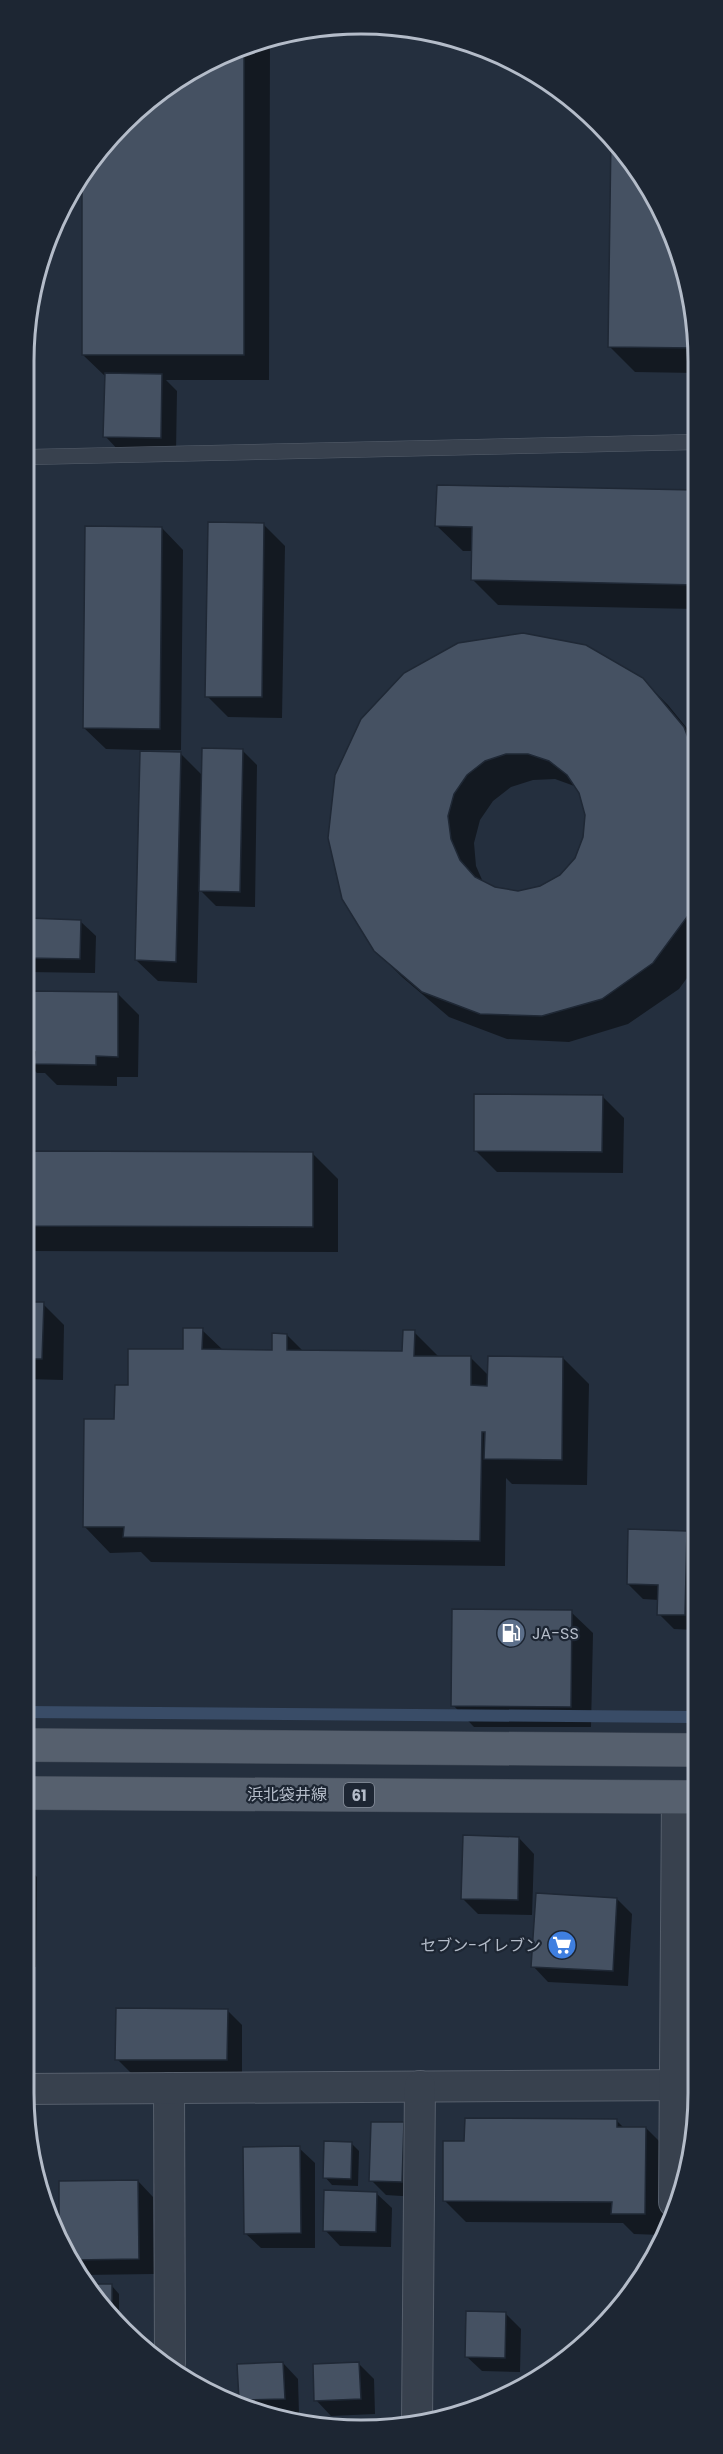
<svg xmlns="http://www.w3.org/2000/svg" width="723" height="2454" viewBox="0 0 723 2454" font-family="Poppins,'Noto Sans JP',sans-serif">
<style>
.shadow{fill:#0007;fill-rule:evenodd}
.lines{fill:none;stroke-linecap:round;stroke-linejoin:round}
.stream{stroke:#394c67;stroke-width:12}
.building{fill:#455162;stroke:#1f2835;stroke-width:1.5;fill-rule:evenodd}
.service-casing{stroke:#565f6c;stroke-width:16}
.minor-casing{stroke:#565f6c;stroke-width:32}
.primary-casing{stroke:#414a57;stroke-width:34}
.service{stroke:#38414e;stroke-width:15}
.minor{stroke:#38414e;stroke-width:30}
.primary{stroke:#56606e;stroke-width:33}
.labels{text-anchor:middle;dominant-baseline:central;stroke-width:4.5;stroke-linejoin:round;paint-order:stroke}
.shield{fill:#1d2633;stroke:#878f9c;stroke-width:1.5}
.shield-label{font-size:15px;font-weight:bold;fill:#b4bcc9}
.poi-label{font-size:16px;fill:#b4bcc9;stroke:#1d2633;text-anchor:start}
.street-label{font-size:16px;fill:#b4bcc9;stroke:#1d2633}
.rim{fill:none;stroke:#b4bcc9;stroke-width:3}
</style>
<rect width="100%" height="100%" fill="#242f3e"/>
<!-- shadow -->
<g class="shadow">
<polygon points="270,41 269,380 166,380 177,391 176,453 120,452 105,436 106,377 83,355 84,171 174,81"/>
<polygon points="613,137 673,232 696,318 696,373 635,372 609,346"/>
<polygon points="696,491 696,609 498,605 472,579 473,551 463,551 437,526"/>
<polygon points="263,524 285,546 282,718 228,717 207,696"/>
<polygon points="162,528 183,550 181,750 142,750 142,752 181,754 203,776 242,750 257,765 255,907 216,906 199,889 197,983 158,981 136,960 142,750 106,749 84,728"/>
<path d="M642,679L668,705L695,738V967L679,989L628,1024L569,1042L507,1039L449,1017L402,977L375,950L330,838ZM555,779L577,787L581,792L587,814L585,838L576,859L561,877L541,888L518,892L495,889L483,882L476,866L474,843L480,820L493,801L511,787L533,780Z"/>
<polygon points="28,920 80,921 96,936 95,973 28,972"/>
<polygon points="28,993 118,994 139,1015 138,1077 117,1077 117,1086 57,1085 45,1073 37,1073 28,1064"/>
<polygon points="603,1097 624,1118 623,1173 497,1172 475,1150"/>
<polygon points="27,1153 312,1153 338,1179 338,1252 27,1251"/>
<polygon points="27,1303 43,1304 64,1325 63,1380 27,1379"/>
<polygon points="202,1330 224,1351 273,1351 287,1335 303,1351 404,1353 414,1332 440,1358 471,1358 489,1376 563,1358 589,1384 587,1485 512,1484 506,1478 505,1566 151,1562 141,1552 110,1553 85,1527 115,1421 129,1386 185,1351"/>
<polygon points="687,1532 694,1539 694,1630 674,1629 659,1614 659,1600 643,1599 628,1584"/>
<polygon points="571,1612 593,1633 591,1727 474,1727 453,1705"/>
<polygon points="519,1838 534,1854 532,1915 478,1914 463,1899"/>
<polygon points="25,1865 37,1877 36,1967 24,1967"/>
<polygon points="617,1899 632,1914 628,1986 548,1982 533,1966"/>
<polygon points="227,2010 242,2025 242,2075 132,2074 117,2059"/>
<polygon points="616,2120 624,2128 646,2128 667,2149 666,2221 661,2235 634,2234 623,2223 466,2222 445,2201 466,2143"/>
<polygon points="403,2124 418,2139 417,2197 386,2195 371,2180"/>
<polygon points="351,2143 359,2151 358,2186 332,2185 325,2177"/>
<polygon points="299,2148 315,2163 315,2248 261,2248 245,2233"/>
<polygon points="138,2181 153,2197 154,2274 83,2275 61,2239"/>
<polygon points="376,2193 392,2208 391,2247 340,2246 325,2230"/>
<polygon points="89,2286 112,2286 119,2294 119,2324 108,2315"/>
<polygon points="506,2314 521,2329 520,2372 482,2371 466,2356"/>
<polygon points="283,2363 298,2379 299,2414 282,2414 244,2404 240,2399"/>
<polygon points="359,2364 374,2379 375,2414 331,2416 316,2400"/>
</g>
<g class="lines">
<!-- stream -->
<polyline class="stream" points="25,1712 693,1717"/>
</g>
<!-- building -->
<g class="building">
<polygon points="244,52 244,355 82,355 82,173 174,81"/>
<polygon points="611,136 673,232 696,318 696,348 608,347"/>
<polygon points="105,373 162,374 161,438 103,437"/>
<polygon points="437,485 696,490 696,585 471,580 472,527 435,526"/>
<polygon points="208,522 264,523 262,697 205,697"/>
<polygon points="85,526 162,527 160,729 83,728"/>
<path d="M523,633L586,645L643,678L684,727L695,756V898L690,913L653,963L602,999L542,1016L480,1014L422,992L374,951L342,899L328,838L335,775L361,719L404,673L458,643ZM506,754H528L549,761L567,775L579,793L585,815L583,837L575,858L560,875L540,886L518,891L495,887L475,877L460,860L451,839L448,816L454,794L467,775L485,761Z"/>
<polygon points="202,748 243,749 240,892 199,891"/>
<polygon points="140,751 181,752 176,962 135,960"/>
<polygon points="28,918 81,920 80,959 28,958"/>
<polygon points="28,991 118,992 118,1057 96,1056 96,1065 34,1064 35,1052 28,1052"/>
<polygon points="474,1094 603,1095 602,1152 474,1151"/>
<polygon points="27,1151 313,1152 313,1227 27,1226"/>
<polygon points="27,1302 44,1302 42,1359 27,1359"/>
<polygon points="183,1328 203,1328 202,1349 272,1350 272,1333 287,1334 287,1350 402,1351 403,1330 415,1330 414,1356 471,1356 471,1385 487,1386 488,1356 563,1357 562,1460 484,1459 485,1432 482,1432 480,1541 123,1537 124,1527 83,1527 84,1419 114,1419 115,1385 128,1385 128,1349 183,1349"/>
<polygon points="628,1529 687,1531 685,1615 657,1615 658,1585 627,1584"/>
<polygon points="452,1609 572,1610 571,1707 451,1706"/>
<polygon points="463,1835 519,1837 518,1900 461,1899"/>
<polygon points="536,1893 617,1898 613,1971 531,1967"/>
<polygon points="116,2008 228,2009 227,2060 115,2060"/>
<polygon points="465,2118 617,2119 617,2127 646,2127 645,2214 611,2214 612,2202 443,2201 443,2141 464,2141"/>
<polygon points="371,2122 404,2122 402,2182 369,2181"/>
<polygon points="324,2141 352,2142 351,2179 323,2178"/>
<polygon points="300,2146 301,2233 244,2234 243,2147"/>
<polygon points="138,2180 139,2259 74,2260 59,2237 59,2181"/>
<polygon points="324,2190 377,2192 376,2232 323,2231"/>
<polygon points="89,2284 112,2284 112,2318 108,2315"/>
<polygon points="466,2311 506,2312 505,2358 465,2357"/>
<polygon points="283,2362 285,2399 239,2400 237,2364"/>
<polygon points="359,2362 361,2399 314,2401 313,2364"/>
<polygon points="363,2421 363,2427 339,2429 317,2423"/>
</g>
<g class="lines">
<!-- service casing -->
<g class="service-casing">
<polyline id="service" points="30,457 696,442"/>
</g>
<!-- minor casing -->
<g class="minor-casing">
<g id="minor">
<polyline points="169,2088 170,2363"/>
<polyline points="24,2089 693,2085"/>
<polyline points="674,2202 677,1797"/>
<polyline points="417,2422 420,2086"/>
</g>
</g>
<!-- primary casing -->
<g class="primary-casing">
<g id="primary">
<polyline points="25,1745 693,1750"/>
<polyline points="25,1793 693,1797"/>
</g>
</g>
<!-- service -->
<use href="#service" class="service"/>
<!-- minor -->
<use href="#minor" class="minor"/>
<!-- primary -->
<use href="#primary" class="primary"/>
</g>
<!-- icons -->
<defs>
<g id="fuel-disc" transform="scale(1.5)"><circle r="9.5" fill="#5c6f8a" stroke="#1d2633"/><path d="M-5.5-6h7V0h2V4h1.3V-2.5L3-4.5l.8-.8L6-3V5H2.5V1h-1V6h-7ZM-4.2-4.7v3.2H.2V-4.7Z" fill="#fff"/></g>
<g id="supermarket-disc" transform="scale(1.5)"><circle r="9.5" fill="#3f7fe0" stroke="#1d2633"/><path d="M-6-5.5h2.5l.6 2H6L4.5 2H-2.5L-4.4-4H-6ZM-1.5 3.2a1.3 1.3 0 1 0 .1 0ZM3 3.2a1.3 1.3 0 1 0 .1 0Z" fill="#fff"/></g>
</defs>
<g fill-rule="evenodd">
<use href="#fuel-disc" x="511" y="1633"/>
<use href="#supermarket-disc" x="562" y="1945"/>
</g>
<g class="labels">
<!-- shield labels -->
<rect class="shield" x="344" y="1783" width="30" height="24" rx="4.5"/>
<g class="shield-label">
<text x="359" y="1795">61</text>
</g>
<!-- poi labels -->
<g class="poi-label">
<text x="532" y="1633">JA-SS</text>
<text x="541" y="1945" text-anchor="end">セブン-イレブン</text>
</g>
<!-- street labels -->
<g class="street-label">
<text x="287" y="1794">浜北袋井線</text>
</g>
</g>
<!-- crop -->
<path d="M0 0H723V2454H0ZM361 34H361A327 327 0 0 1 688 361V2093A327 327 0 0 1 361 2420H361A327 327 0 0 1 34 2093V361A327 327 0 0 1 361 34Z" fill="#1d2633" fill-rule="evenodd"/>
<path class="rim" d="M361 34H361A327 327 0 0 1 688 361V2093A327 327 0 0 1 361 2420H361A327 327 0 0 1 34 2093V361A327 327 0 0 1 361 34Z"/>
</svg>
